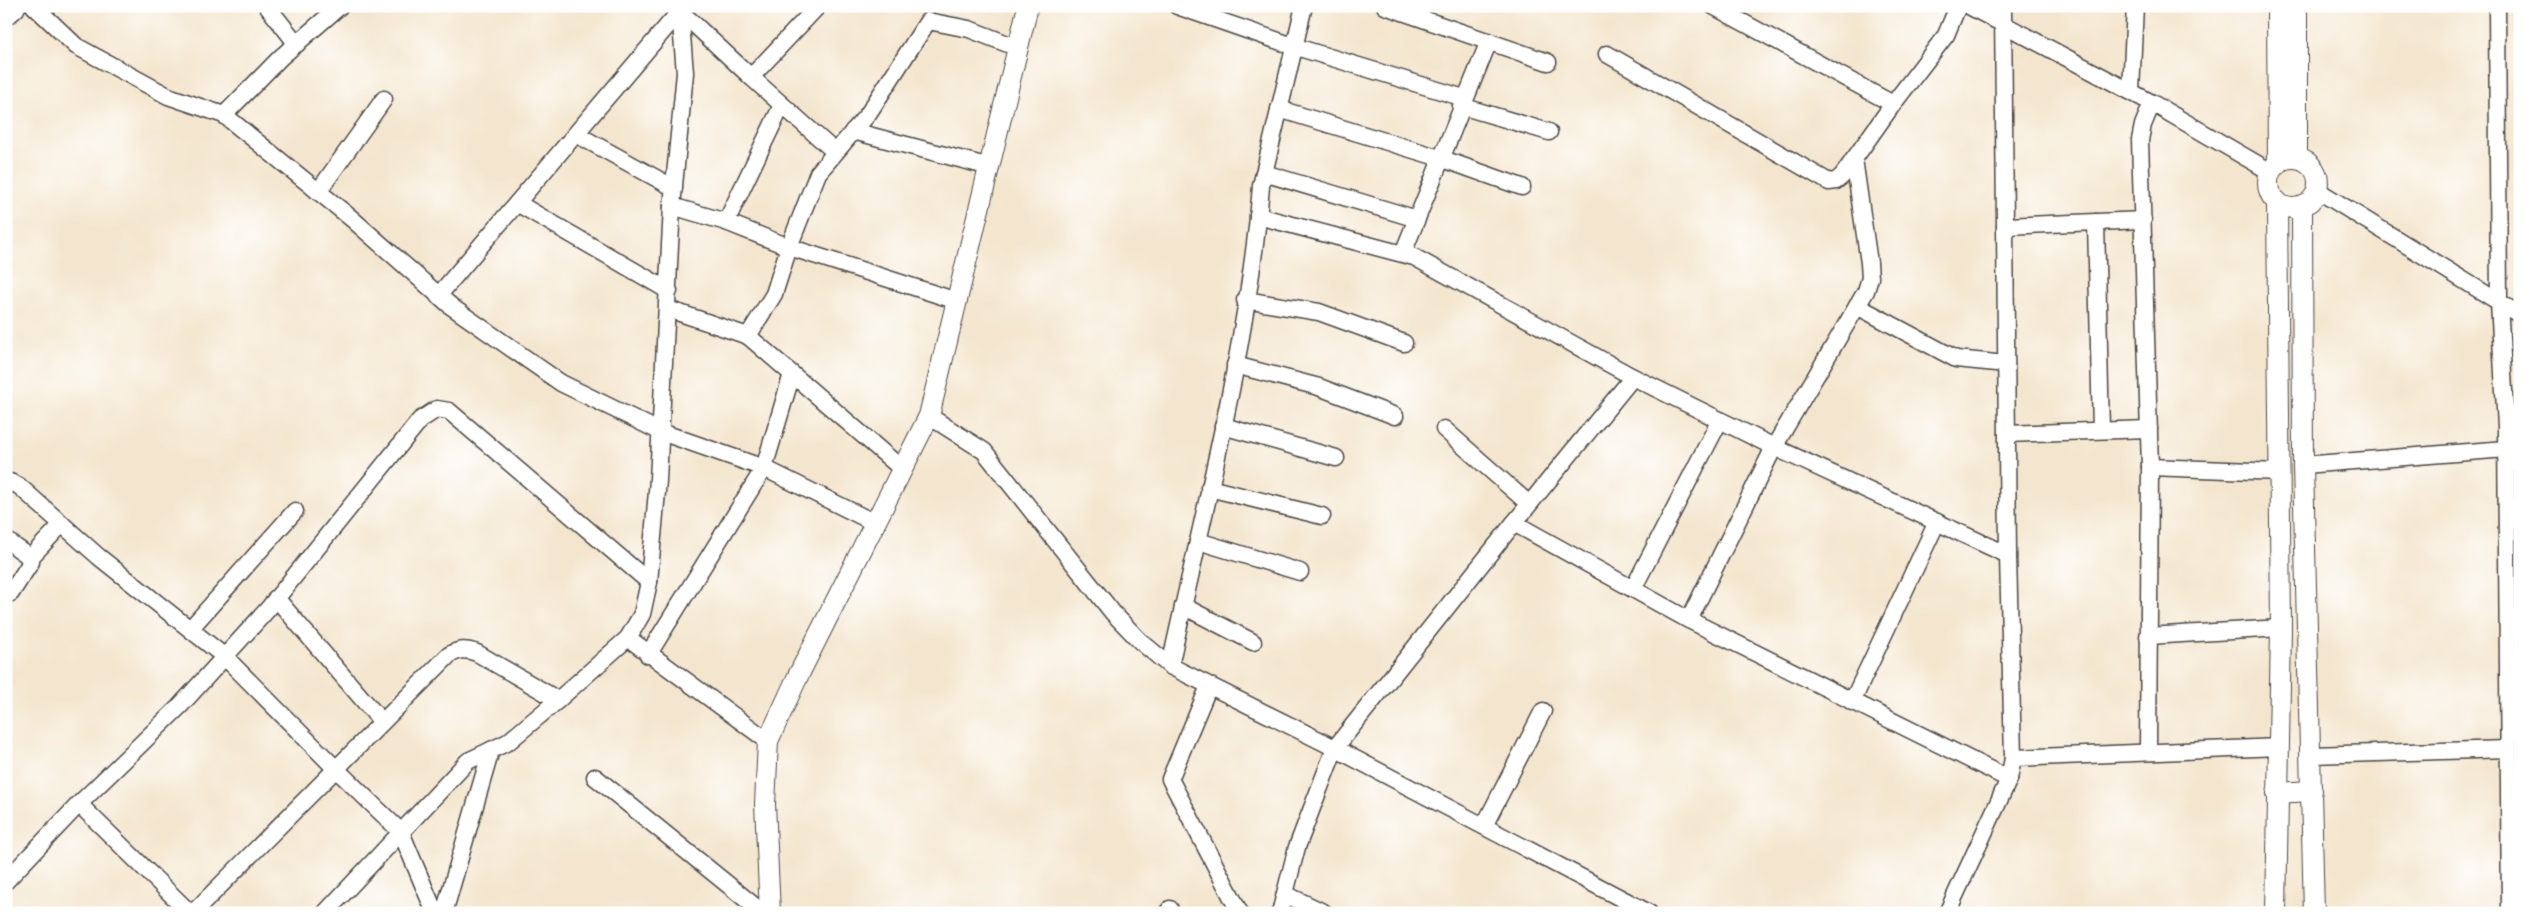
<svg xmlns="http://www.w3.org/2000/svg" width="2526" height="919" viewBox="0 0 2526 919" font-family="'Old Standard TT',serif">
<style>
.lines{fill:none;stroke-linecap:round;stroke-linejoin:round}
.minor-casing{stroke:#494743;stroke-width:19}
.tertiary-casing{stroke:#494743;stroke-width:22}
.primary-casing{stroke:#494743;stroke-width:29}
.minor{stroke:#fff;stroke-width:16}
.tertiary{stroke:#fff;stroke-width:20}
.primary{stroke:#fff;stroke-width:26}
</style>
<rect width="100%" height="100%" fill="#fff"/>
<filter id="ink" filterUnits="userSpaceOnUse"><feTurbulence type="fractalNoise" baseFrequency=".02" numOctaves="2"/><feDisplacementMap in="SourceGraphic" scale="10" xChannelSelector="R" yChannelSelector="G"/><feConvolveMatrix kernelMatrix="1 2 1 2 8 2 1 2 1" color-interpolation-filters="sRGB"/></filter>
<filter id="wash" filterUnits="userSpaceOnUse"><feTurbulence type="fractalNoise" baseFrequency=".0096" numOctaves="4" result="noise"/><feDisplacementMap in="SourceGraphic" scale="20" xChannelSelector="R" yChannelSelector="G"/><feGaussianBlur stdDeviation="1.12" result="paint"/><feColorMatrix in="noise" values="0 0 0 0 0 0 0 0 0 0 0 0 0 0 0 0 0 1.4 0 .05"/><feComposite in="paint" operator="in"/></filter>
<g filter="url(#wash)">
<rect width="100%" height="100%" fill="#f4e6ce"/>
</g>
<g filter="url(#ink)">
<g class="lines">
<!-- minor casing -->
<g class="minor-casing">
<g id="minor">
<polyline points="34,6 76,46 168,96 224,115 351,218 452,307 561,383 661,432 764,468 875,523"/>
<polyline points="267,6 297,44"/>
<polyline points="1177,6 1293,46 1464,98"/>
<polyline points="1385,6 1548,62"/>
<polyline points="1713,6 1893,104"/>
<polyline points="1969,6 2152,103 2271,172"/>
<polyline points="2497,6 2499,302 2506,427 2510,913"/>
<polyline points="1607,54 1829,182 1836,181 1842,176 1893,104 1946,35 1958,6"/>
<polyline points="751,77 835,152"/>
<polyline points="2131,91 2135,6"/>
<polyline points="1461,106 1549,132"/>
<polyline points="1279,109 1440,158 1522,187"/>
<polyline points="224,115 281,57 340,6"/>
<polyline points="853,131 990,167"/>
<polyline points="576,134 674,188"/>
<polyline points="1264,173 1417,219"/>
<polyline points="2317,190 2520,315"/>
<polyline points="318,192 384,99"/>
<polyline points="517,203 669,291"/>
<polyline points="672,206 726,222 789,247 957,301"/>
<polyline points="1258,216 1414,257 1633,377 1774,447 2008,555"/>
<polyline points="726,222 782,105"/>
<polyline points="2096,222 2101,430"/>
<polyline points="2005,226 2143,220"/>
<polyline points="1403,253 1489,41"/>
<polyline points="438,296 680,11 751,77 818,6"/>
<polyline points="1245,300 1319,312 1404,343"/>
<polyline points="1857,306 1956,359 2006,364"/>
<polyline points="668,309 748,336"/>
<polyline points="1235,365 1319,387 1395,416"/>
<polyline points="929,416 984,451 1113,613 1140,641 1170,666 1323,742 1649,913"/>
<polyline points="1223,426 1336,458"/>
<polyline points="1444,429 1529,504"/>
<polyline points="2007,434 2149,429"/>
<polyline points="2303,465 2506,449"/>
<polyline points="2150,467 2279,472"/>
<polyline points="902,469 748,336 774,294 789,247 818,173 868,114 928,21 969,29 1018,48"/>
<polyline points="6,483 10,482 19,486 99,557 225,657 336,769 401,832 435,913"/>
<polyline points="1209,488 1322,516"/>
<polyline points="1514,523 1633,377"/>
<polyline points="6,540 27,555 31,562 11,593 6,595"/>
<polyline points="1198,541 1300,572"/>
<polyline points="29,559 62,524"/>
<polyline points="1633,589 1720,420"/>
<polyline points="276,598 382,722"/>
<polyline points="1183,606 1253,642"/>
<polyline points="1689,620 1774,447 1866,291 1870,278 1869,263 1854,159"/>
<polyline points="190,629 295,511"/>
<polyline points="2148,636 2281,628"/>
<polyline points="628,638 768,741"/>
<polyline points="648,655 764,468 792,374"/>
<path d="M1170,666C1204,509 1248,346 1261,186L1304,6"/>
<polyline points="1209,686 1170,779 1240,913"/>
<polyline points="1852,702 1937,522"/>
<polyline points="2148,752 2150,467 2140,140 2143,125 2152,103"/>
<polyline points="2311,755 2508,749"/>
<polyline points="2013,758 2279,747"/>
<polyline points="595,777 763,913"/>
<polyline points="79,804 190,913"/>
<polyline points="1484,826 1543,711"/>
<polyline points="6,881 79,804 179,707 268,609 420,420 437,409 449,411 649,582"/>
<polyline points="1285,894 1325,913"/>
<path d="M193,913L449,655C459,649 466,649 477,653L558,700"/>
<polyline points="325,913 468,761 508,742 558,700 628,638 642,614 649,582 658,480 672,206 685,73 680,11 676,6"/>
<polyline points="444,913 491,750"/>
<polyline points="1167,913 1170,909"/>
<polyline points="1280,913 1297,847 1335,748 1514,523 1685,618 2009,779"/>
<polyline points="1947,913 2009,779 2013,758 2008,555 2003,6"/>
</g>
</g>
<!-- tertiary casing -->
<g class="tertiary-casing">
<g id="tertiary">
<polyline points="2277,6 2278,164"/>
<polyline points="2297,6 2297,158"/>
<circle cx="2293" cy="183" r="25"/>
<polyline points="2302,206 2303,465 2314,913"/>
<polyline points="2277,793 2312,791"/>
<polyline points="770,913 765,804 768,741 797,678 929,416 1028,6"/>
<polyline points="2276,913 2281,628 2277,201"/>
</g>
</g>
<!-- primary casing -->
<g class="primary-casing">
<polyline id="primary" points="6,11 12,6"/>
</g>
<!-- minor -->
<use href="#minor" class="minor"/>
<!-- tertiary -->
<use href="#tertiary" class="tertiary"/>
<!-- primary -->
<use href="#primary" class="primary"/>
</g>
</g>
<!-- margin -->
<rect width="2526" height="919" fill="none" stroke="#fff" stroke-width="25"/>
</svg>
